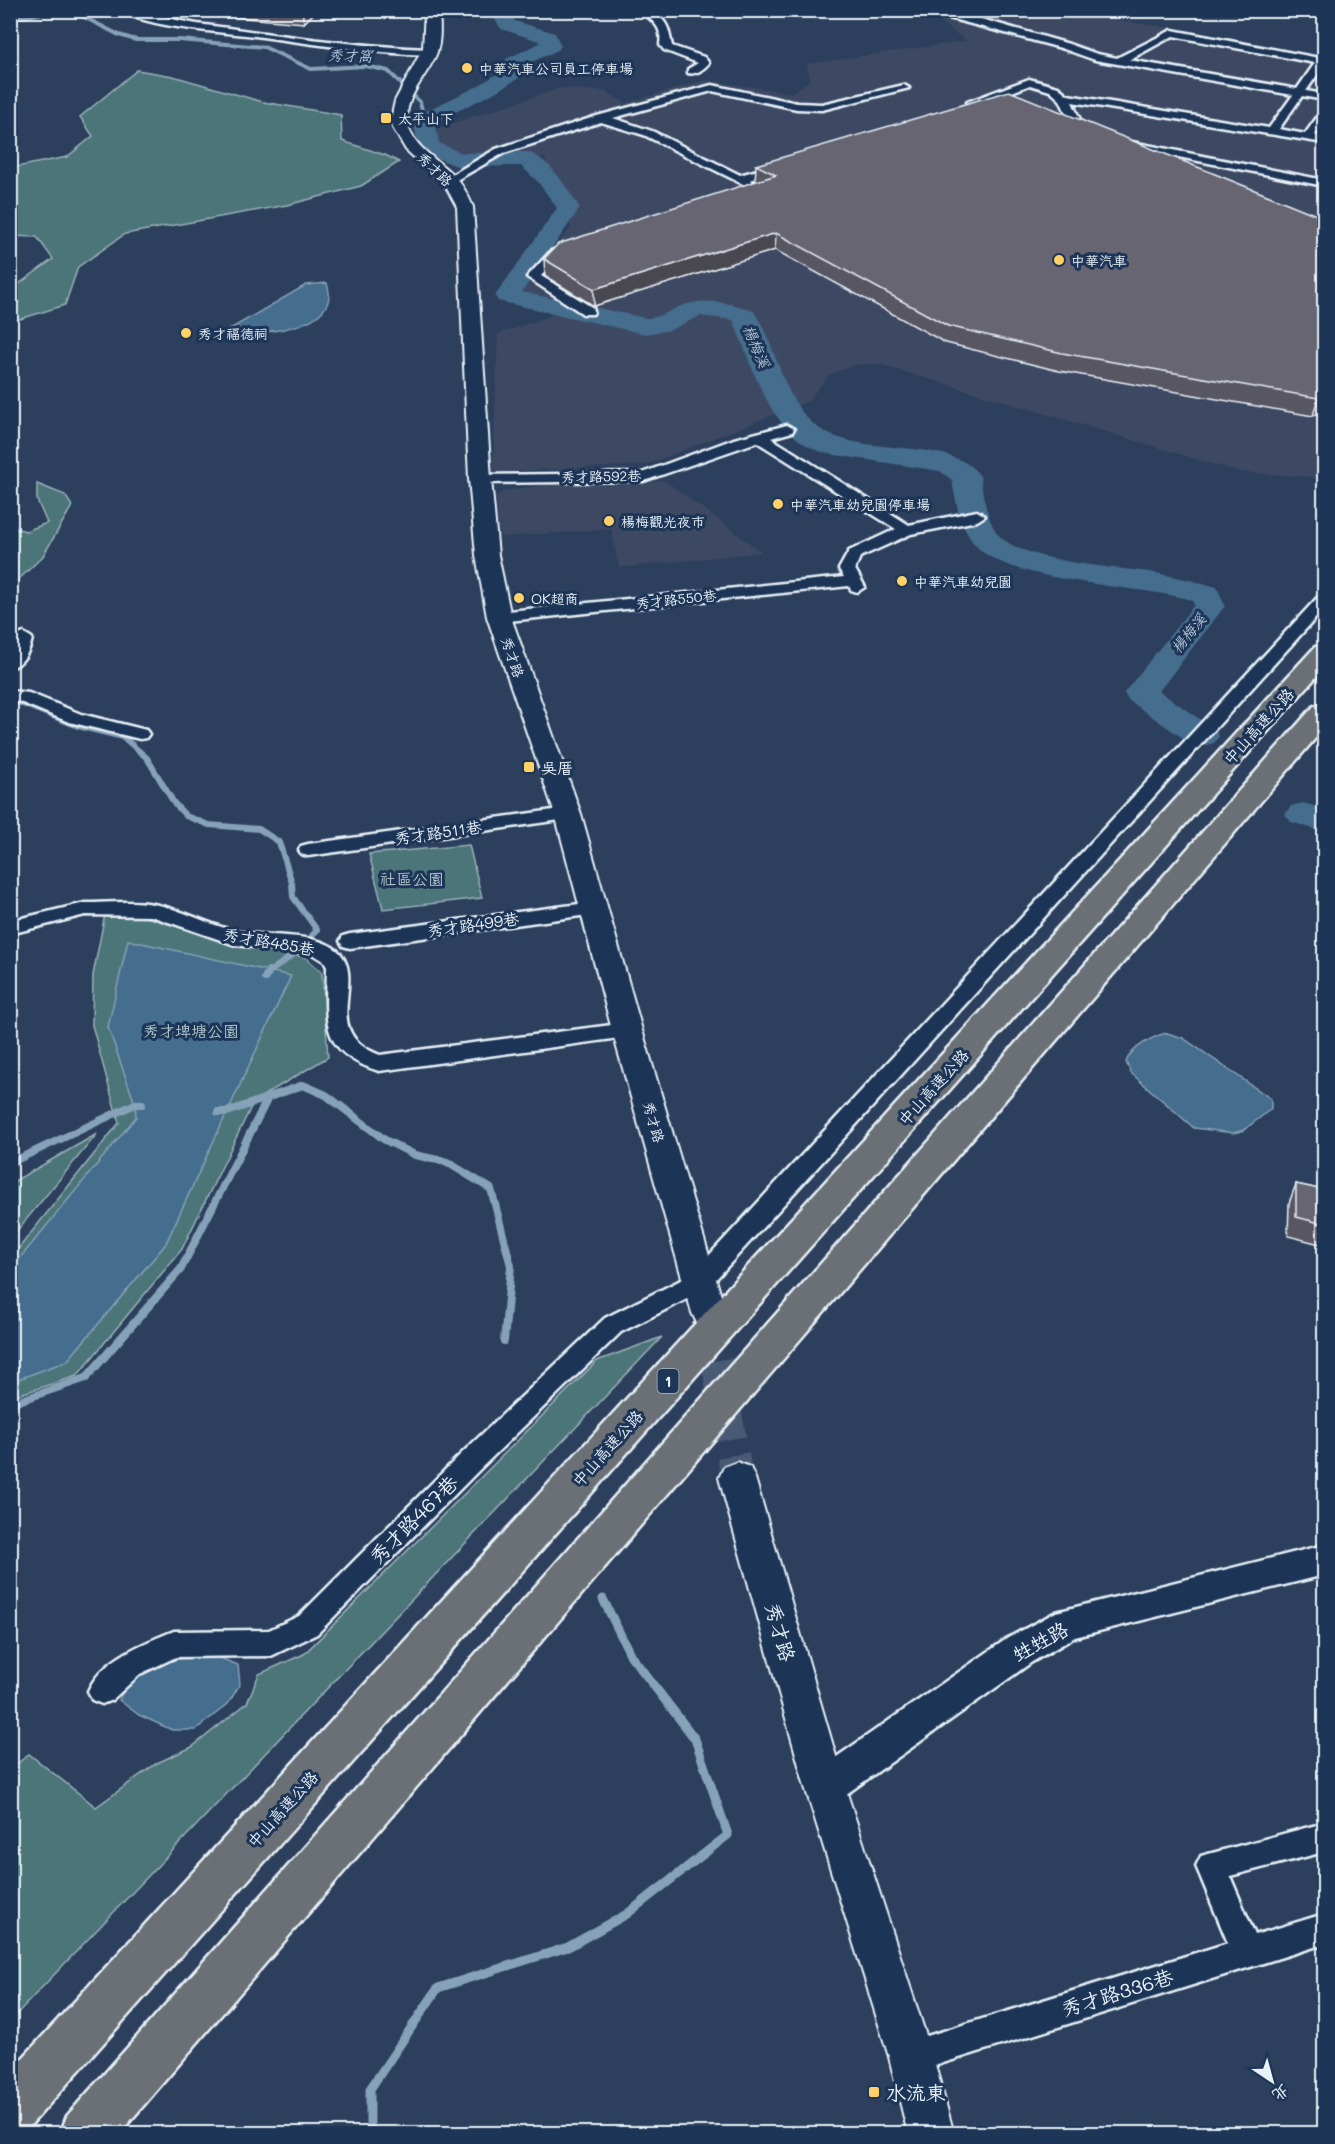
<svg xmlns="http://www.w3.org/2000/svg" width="1335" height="2144" viewBox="0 0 1335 2144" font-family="Mali,'LXGW WenKai TC',sans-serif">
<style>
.built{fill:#3e4a64}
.green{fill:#4c7479;stroke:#9ab2b8;stroke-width:1.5}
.water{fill:#456d8d;stroke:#86a2b8;stroke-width:1.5}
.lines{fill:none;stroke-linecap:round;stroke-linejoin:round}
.stream-far3{stroke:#86a2b8;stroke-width:4}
.stream-far2{stroke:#86a2b8;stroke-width:6}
.stream-far1{stroke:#86a2b8;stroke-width:8}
.stream{stroke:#86a2b8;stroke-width:9}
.river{fill:#456d8d;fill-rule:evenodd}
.secondary-tunnel{stroke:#485a74;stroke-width:32;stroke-dasharray:32 16;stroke-linecap:butt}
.minor-casing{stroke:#e8f1f8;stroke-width:5}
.tertiary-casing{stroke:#e8f1f8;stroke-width:5}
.secondary-casing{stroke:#e8f1f8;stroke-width:4}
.motorway-casing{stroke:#e8f1f8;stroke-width:5}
.minor{fill:#1d3557;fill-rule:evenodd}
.tertiary{fill:#1d3557;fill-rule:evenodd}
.secondary{fill:#1d3557;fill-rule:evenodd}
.motorway{fill:#6a7074;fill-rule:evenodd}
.wall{fill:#595763;stroke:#e8f1f8;stroke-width:1.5}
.shaded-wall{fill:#494750;stroke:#e8f1f8;stroke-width:1.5}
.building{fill:#686573;stroke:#e8f1f8;stroke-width:1.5}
.poi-dot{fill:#ffd166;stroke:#1d3557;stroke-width:2}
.labels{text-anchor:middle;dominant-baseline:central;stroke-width:6;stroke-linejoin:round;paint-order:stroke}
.far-poi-label{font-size:14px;fill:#e8f1f8;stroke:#1d3557;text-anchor:start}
.far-street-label{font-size:14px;fill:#e8f1f8;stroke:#1d3557}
.far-water-label{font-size:15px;font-style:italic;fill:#afc3d3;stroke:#1d3557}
.shield{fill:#1d3557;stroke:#abb9c8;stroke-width:1.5}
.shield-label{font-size:15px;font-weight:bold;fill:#e8f1f8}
.street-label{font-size:16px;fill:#e8f1f8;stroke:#1d3557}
.poi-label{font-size:16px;fill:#e8f1f8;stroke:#1d3557;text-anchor:start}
.park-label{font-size:16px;fill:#b1c5cc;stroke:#1d3557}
.near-street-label{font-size:20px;fill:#e8f1f8;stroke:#1d3557}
.near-poi-label{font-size:20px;fill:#e8f1f8;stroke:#1d3557;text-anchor:start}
</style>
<rect width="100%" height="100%" fill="#2c3f5d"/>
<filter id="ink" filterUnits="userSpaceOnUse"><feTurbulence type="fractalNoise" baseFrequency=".0167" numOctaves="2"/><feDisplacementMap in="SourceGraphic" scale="12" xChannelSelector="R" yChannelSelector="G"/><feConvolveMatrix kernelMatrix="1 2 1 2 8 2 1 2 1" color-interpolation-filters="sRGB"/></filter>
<g filter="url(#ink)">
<!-- built -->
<g class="built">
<polygon points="926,11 1051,11 1171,28 1242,44 1324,59 1324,478 1240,472 879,364 854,365 829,375 808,401 646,465 493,472 498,334 575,307 519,295 571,227 545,158 504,154 450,153 420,134 560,88 604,91 626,103 705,80 791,93 810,80 807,64 966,41"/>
<polygon points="664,480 762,552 619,568 611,529 500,537 496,498 503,491 553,484 633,485"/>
</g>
<!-- green -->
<g class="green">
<polygon points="137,70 173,76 263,102 341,115 342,141 385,155 399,162 361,186 287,205 125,234 78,267 65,305 11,322 11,290 53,259 37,237 11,236 11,168 67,157 93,136 80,117"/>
<polygon points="37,484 65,495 72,506 43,556 16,582 11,582 11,527 26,531 47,523 37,500"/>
<polygon points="469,845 482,898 383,909 369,854"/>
<polygon points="105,914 140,915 231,944 305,957 322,972 328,1057 254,1101 182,1249 77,1376 11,1397 10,1259 119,1123 92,1025 93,975"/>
<polygon points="97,1134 11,1238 11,1183"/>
<polygon points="662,1337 11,2020 11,1769 29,1754 96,1807 157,1763 192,1747 247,1703 259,1674 304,1654 597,1361"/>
</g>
<!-- water -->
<g class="water">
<path d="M327,283C328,288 330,293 329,297C325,332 250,335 225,332L306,285Z"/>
<polygon points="128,940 291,976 165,1245 67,1361 11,1382 11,1269 136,1117 135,1104 108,1027"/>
<path d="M1167,1033L1183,1038L1271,1099V1109L1244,1130L1234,1133L1194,1128L1131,1073L1126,1062C1131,1048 1153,1036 1167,1033Z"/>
<polygon points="215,1656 238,1665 240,1684 228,1704 195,1730 172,1730 139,1715 119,1700 128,1682 155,1664 184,1658"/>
</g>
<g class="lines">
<!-- stream-far3 -->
<polyline class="stream-far3" points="10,14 24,17 51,11 67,12 82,16 119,35 136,40 179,40 264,47 311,69 366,66 388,71 420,102 424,119"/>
<!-- stream-far2 -->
<polyline class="stream-far2" points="20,703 78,726 123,737 147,758 174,803 186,816 209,825 259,829 279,842 292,883 293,897 317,930 301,949 268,973"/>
<!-- stream-far1 -->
<g class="stream-far1">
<polyline points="265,978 269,971"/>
<polyline points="218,1112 227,1112 303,1085 326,1095 385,1140 415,1155 447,1162 491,1189 511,1266 504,1341"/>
<polyline points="10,1163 135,1104 142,1104"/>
<polyline points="10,1404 86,1378 181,1269 268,1098"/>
</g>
<!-- stream -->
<polyline class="stream" points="370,2134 370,2089 438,1988 568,1947 627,1914 728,1835 695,1739 631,1656 603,1599"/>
<!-- river -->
<g class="river">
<path d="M489,10H508L515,21L555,33L561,46L558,50L523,66L519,78L490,95L435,122L439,143L462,153L527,152C550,158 568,190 580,208L522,292L645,318C659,319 668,311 681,306C706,297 728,303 753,310C778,346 780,397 816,426C857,459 952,435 980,476C983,494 986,517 997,533C1019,562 1114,567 1150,572C1173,576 1195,581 1217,587L1225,606L1159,691L1214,729L1219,736L1214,743L1202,746L1190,743L1128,700L1124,693L1194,605L1192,600C1140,585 1014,583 978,548C960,530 956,503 952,480L940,471L829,454C770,440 754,369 733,320L700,316L670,330L645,334L498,301L495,296L557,208L538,182L521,166L459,167L421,152L418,147L413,119L417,115L476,87L502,71L506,59L540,43L539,41L501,29Z"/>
<polygon points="1303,803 1324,809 1324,832 1291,822 1285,814 1291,806"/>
</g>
<!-- secondary-tunnel -->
<polyline class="secondary-tunnel" points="709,1313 737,1478"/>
<!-- minor casing -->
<g class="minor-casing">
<g id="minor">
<path d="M120,10C146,10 171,20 197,24C274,34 351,46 429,49L434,52L429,55C371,53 313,44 255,36C221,32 147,28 120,10Z"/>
<polygon points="403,10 436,10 437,12 432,15"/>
<path d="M640,10H652C669,24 668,27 672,46L704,57L709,63C704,69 696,75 688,73V69L698,63L664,50L660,45C663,26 653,22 640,10Z"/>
<path d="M937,10H950L1069,44L1097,54L1117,58L1172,30L1324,59V65L1306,91L1324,94V100L1302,96L1279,129L1305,134L1320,113L1324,112V122L1315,135L1324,137V143L1072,102L1083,126L1096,135L1090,138L1074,130L1060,100L1050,91L1030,85L975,106H967V102L1029,79L1058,87L1068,95L1269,128L1293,95L1095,60L1061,48L949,18ZM1173,36L1315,63L1297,89L1129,60Z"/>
<polygon points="712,85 797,103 822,104 904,85 909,88 822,110 797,109 712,91 613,118 652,131 740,175 782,163 788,166 750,180 757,185 751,188 644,135 601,122 504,153 453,182 445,182 443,180 496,149 597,116"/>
<polygon points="1127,141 1324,180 1324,186 1123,146 1123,142"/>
<polygon points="567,246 571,247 573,250 559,257 541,276 593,308 594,311 593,314 583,314 527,277 551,251"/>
<polygon points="787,425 794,429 792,432 771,438 909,525 977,511 985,516 977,521 911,534 860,557 855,569 865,587 857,592 851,590 849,586 499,622 491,617 499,612 844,577 839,569 849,551 896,529 757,442 644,481 480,483 473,479 480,475 642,473 734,439"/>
<path d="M1324,595V609L707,1289L621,1332L479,1470L317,1634L271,1656L176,1657L140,1674L112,1700L102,1704L92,1700L88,1691C102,1659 144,1643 174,1631L269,1630L299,1616L461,1454L605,1318L691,1275L1318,597Z"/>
<path d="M24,633L32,638C30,650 23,665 10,668C10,656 11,636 24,633Z"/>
<polygon points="10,691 29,693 81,714 146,730 149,734 146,738 140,739 69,722 20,702 10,701"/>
<polygon points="568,808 574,810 577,814 574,818 308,856 301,854 299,850 301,846 308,844"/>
<polygon points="595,902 602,903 605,908 602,913 350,948 343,946 340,941 343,936 350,934"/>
<path d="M85,903C107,903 132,900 153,904C182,909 208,925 236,931C264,938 316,931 338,951C368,980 317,1032 380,1055L627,1023L634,1025L637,1030L634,1035L627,1037L379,1071C318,1052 326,1020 327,967L324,961L311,953L235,945L151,916L85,915L10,934V921Z"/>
<polygon points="1324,1823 1324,1852 1230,1876 1255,1935 1324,1914 1324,1944 911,2073 900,2068 895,2057 900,2046 911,2041 1228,1943 1196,1866 1201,1856"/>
</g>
</g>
<!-- tertiary casing -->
<g class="tertiary-casing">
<polygon id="tertiary" points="1324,1545 1324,1575 1075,1637 1032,1662 838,1800 825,1805 812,1800 807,1787 812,1774 1008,1638 1056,1612"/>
</g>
<!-- secondary casing -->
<g class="secondary-casing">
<g id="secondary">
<path d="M425,10H439C440,24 441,39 437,52C428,77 399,100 409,129C417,149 439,161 454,176C463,185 468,195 473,207L491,479L498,555L511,617L581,814L642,1030L726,1313L721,1323L709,1327L697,1323L692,1313L612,1030L555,814L487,617L476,555L469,479L457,207L445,185L406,150L393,128L391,119L395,101L423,48Z"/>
<polygon points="737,1462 750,1467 755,1478 845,1787 933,2057 954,2134 908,2134 889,2057 805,1787 719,1478 724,1467"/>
</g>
</g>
<!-- motorway casing -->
<g class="motorway-casing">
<g id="motorway">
<polygon points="1324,645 1324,668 28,2128 10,2134 10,2072 1315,647"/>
<polygon points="1324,704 1324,728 119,2134 60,2134 67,2116 1314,706"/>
</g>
</g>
<!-- minor -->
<use href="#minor" class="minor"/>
<!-- tertiary -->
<use href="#tertiary" class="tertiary"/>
<!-- secondary -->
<use href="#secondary" class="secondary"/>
<!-- motorway -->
<use href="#motorway" class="motorway"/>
</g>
<!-- wall -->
<g class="wall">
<polygon points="220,10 317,10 304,23 221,16"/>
<polygon points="756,165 1324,218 1324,411 1313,416 1059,371 946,343 775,250 594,306 545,276 544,259 756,181 755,181"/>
<polygon points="1296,1184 1324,1190 1324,1245 1288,1236 1289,1203"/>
</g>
<!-- shaded-wall -->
<g class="shaded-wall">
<polygon points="302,10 317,10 304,23"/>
<polygon points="776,233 775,250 594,306 594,289"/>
<polygon points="1324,395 1324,411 1313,416 1318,398"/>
</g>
<!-- building -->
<g class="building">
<polygon points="1009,91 1324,218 1324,395 1318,398 1062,353 948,326 776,233 594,289 544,259 558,244 776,175 756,165"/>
<polygon points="1296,1184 1324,1190 1324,1224 1296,1217"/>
</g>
</g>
<!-- markers -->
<g class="poi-dot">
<circle cx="467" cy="68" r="6"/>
<rect x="380" y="112" width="12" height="12" rx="3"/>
<circle cx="1059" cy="260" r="6"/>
<circle cx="186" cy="333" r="6"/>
<circle cx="778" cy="504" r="6"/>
<circle cx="609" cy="521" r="6"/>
<circle cx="902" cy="581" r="6"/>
<circle cx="519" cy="598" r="6"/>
<rect x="523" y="761" width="12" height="12" rx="3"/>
<rect x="868" y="2086" width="12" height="12" rx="3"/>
</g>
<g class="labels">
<!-- far-poi labels -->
<g class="far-poi-label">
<text x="479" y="68">中華汽車公司員工停車場</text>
<text x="398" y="118">太平山下</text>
<text x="1071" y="260">中華汽車</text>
<text x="198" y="333">秀才福德祠</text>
<text x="790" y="504">中華汽車幼兒園停車場</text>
<text x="621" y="521">楊梅觀光夜市</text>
<text x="914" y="581">中華汽車幼兒園</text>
<text x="531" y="598">OK超商</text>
</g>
<!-- far-street labels -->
<g class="far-street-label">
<text transform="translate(435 169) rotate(43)">秀才路</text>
<text transform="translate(601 476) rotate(-1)">秀才路592巷</text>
<text transform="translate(676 599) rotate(-6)">秀才路550巷</text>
<text transform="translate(513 657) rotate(71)">秀才路</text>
<text transform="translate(654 1122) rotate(74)">秀才路</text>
</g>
<!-- far-water labels -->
<g class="far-water-label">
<text transform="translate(350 55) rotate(1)">秀才窩</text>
<text transform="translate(757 346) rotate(67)">楊梅溪</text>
<text transform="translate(1188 633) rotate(-51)">楊梅溪</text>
</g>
<!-- shield labels -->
<rect class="shield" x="657.5" y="1369" width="21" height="24" rx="4.5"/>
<g class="shield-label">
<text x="668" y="1381">1</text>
</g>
<!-- street labels -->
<g class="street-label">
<text transform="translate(1258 726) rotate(-48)">中山高速公路</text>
<text transform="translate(438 832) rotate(-8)">秀才路511巷</text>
<text transform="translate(473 924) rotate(-8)">秀才路499巷</text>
<text transform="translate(269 941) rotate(10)">秀才路485巷</text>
<text transform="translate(933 1087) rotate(-48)">中山高速公路</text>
<text transform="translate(607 1448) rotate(-48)">中山高速公路</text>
<text transform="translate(282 1809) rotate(-48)">中山高速公路</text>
</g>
<!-- poi labels -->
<g class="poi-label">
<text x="541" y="767">吳厝</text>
</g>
<!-- park labels -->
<g class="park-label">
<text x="412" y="878">社區公園</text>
<text x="191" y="1030">秀才埤塘公園</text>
</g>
<!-- near-street labels -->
<g class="near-street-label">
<text transform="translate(413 1519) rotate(-45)">秀才路467巷</text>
<text transform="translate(781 1632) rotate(74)">秀才路</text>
<text transform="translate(1040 1641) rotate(-29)">甡甡路</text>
<text transform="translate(1117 1992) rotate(-17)">秀才路336巷</text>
</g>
<!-- near-poi labels -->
<g class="near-poi-label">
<text x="886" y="2092">水流東</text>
</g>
</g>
<!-- margin -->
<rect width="1335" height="2144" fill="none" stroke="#1d3557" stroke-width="36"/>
<rect x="18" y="18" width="1299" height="2108" fill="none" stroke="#e8f1f8" stroke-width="2" filter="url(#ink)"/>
<!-- north arrow -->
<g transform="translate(1272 2081) rotate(144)" stroke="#1d3557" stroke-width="4.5" paint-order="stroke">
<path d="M0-4.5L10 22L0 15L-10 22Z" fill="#e8f1f8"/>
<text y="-9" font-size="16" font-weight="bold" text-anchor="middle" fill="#e8f1f8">北</text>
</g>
</svg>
